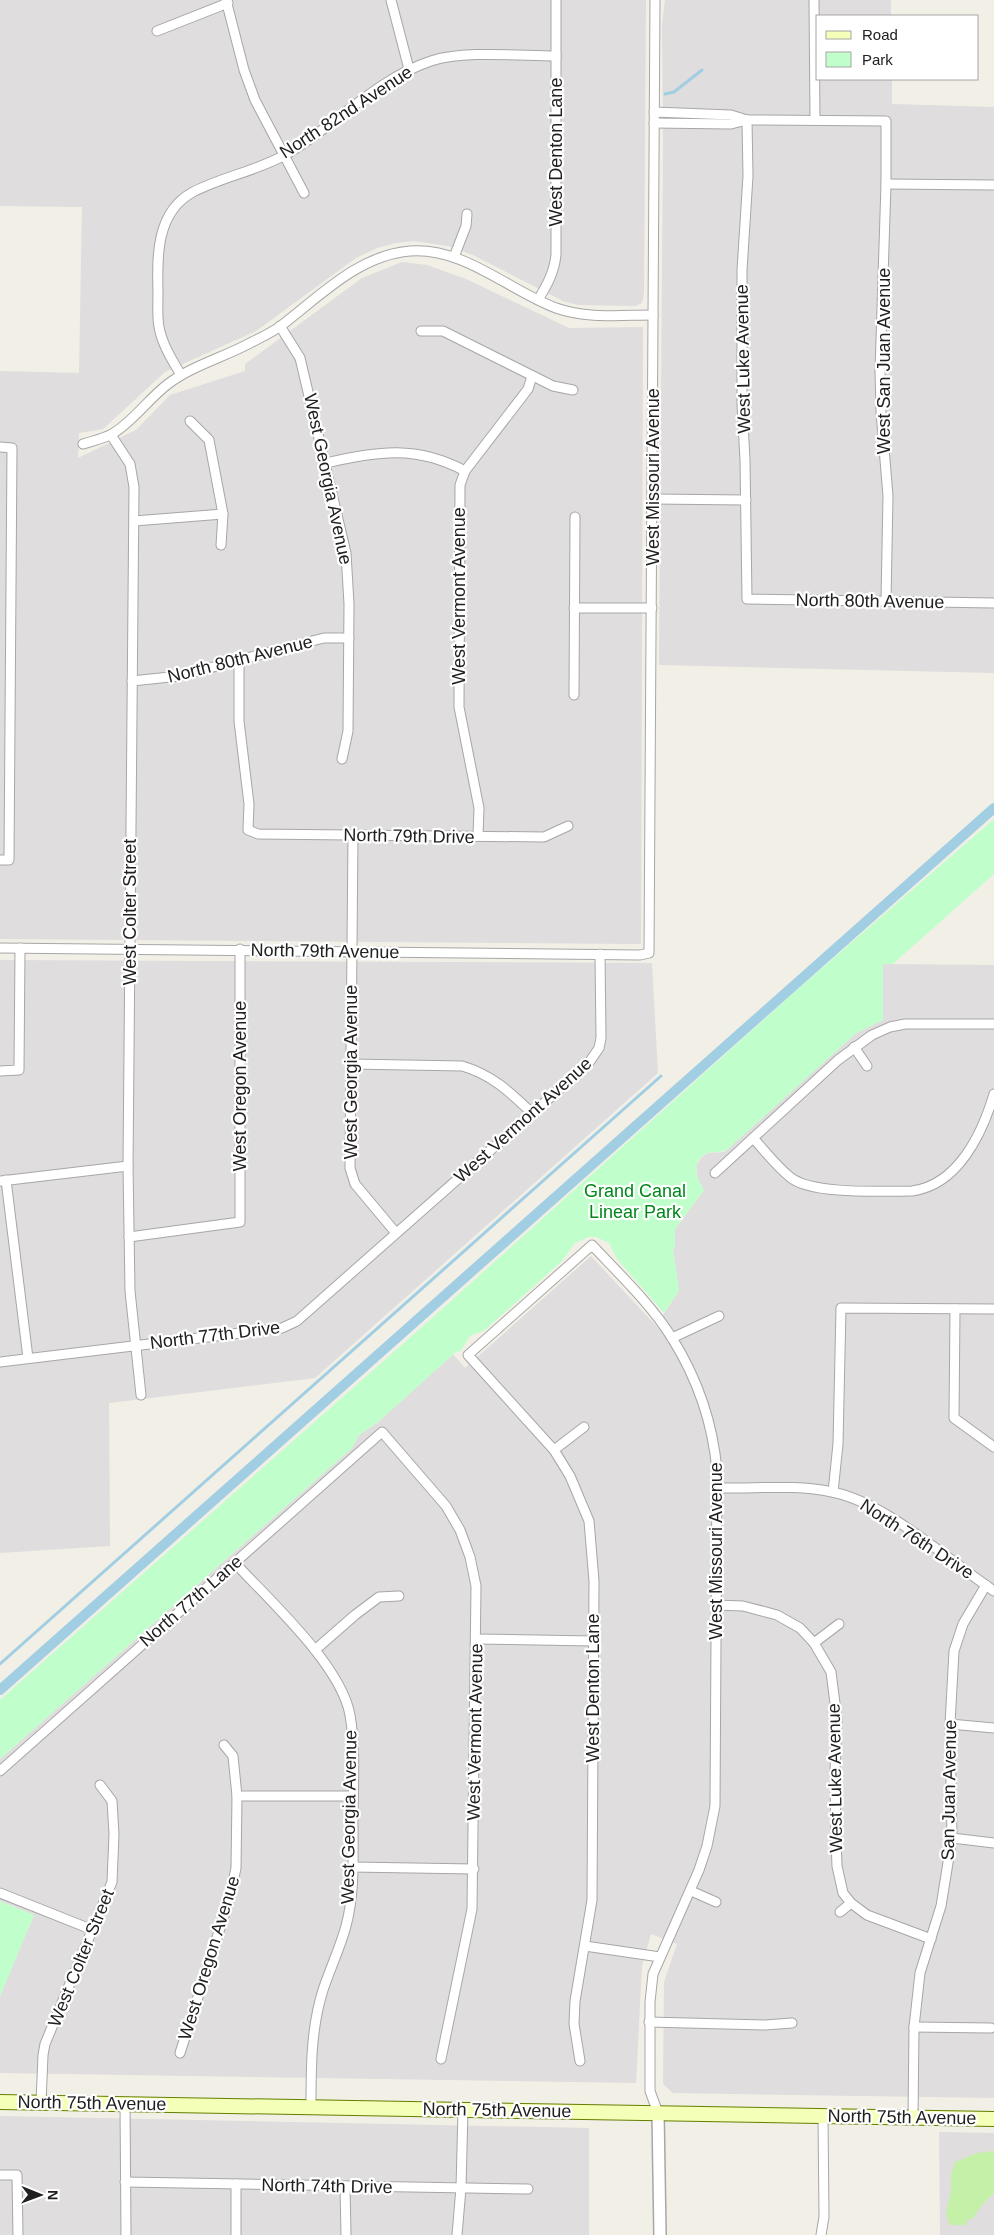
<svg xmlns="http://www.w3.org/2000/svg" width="994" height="2235" viewBox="0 0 994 2235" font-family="Arial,sans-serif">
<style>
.residential{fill:#dfdddd}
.grass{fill:#c4f0a8}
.park{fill:#c0ffcb}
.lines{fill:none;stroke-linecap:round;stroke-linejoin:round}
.stream{stroke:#a2cee4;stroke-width:3}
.canal{stroke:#a2cee4;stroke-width:10}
.minor-casing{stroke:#a7a7a7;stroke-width:11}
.tertiary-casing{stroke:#a7a7a7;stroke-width:14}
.secondary-casing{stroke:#647f00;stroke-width:16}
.minor{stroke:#fff;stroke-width:9}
.tertiary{stroke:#fff;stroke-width:11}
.secondary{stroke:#f4ffb7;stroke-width:14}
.labels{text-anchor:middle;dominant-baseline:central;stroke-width:4.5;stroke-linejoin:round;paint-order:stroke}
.street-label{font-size:18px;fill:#202020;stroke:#fff}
.park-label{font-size:18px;fill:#01871a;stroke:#fff}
</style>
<rect width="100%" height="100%" fill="#f2efe6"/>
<!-- residential -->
<g class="residential">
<polygon points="0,0 646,0 644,293 642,303 635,306 578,305 563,301 473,255 448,246 413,241 396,243 377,248 356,258 256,331 165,372 103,429 79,433 78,458 136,430 170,395 245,371 245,364 362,278 402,262 427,265 466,279 569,328 643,327 641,944 0,939 0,371 79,373 82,207 0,206"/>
<polygon points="665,0 891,0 891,16 818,16 818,79 892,79 892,104 994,107 994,673 659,665 663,138 662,25"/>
<polygon points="0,960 652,963 658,1073 315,1378 109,1403 110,1546 0,1553"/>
<polygon points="883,964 994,965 994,2098 673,2093 663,2084 664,1982 677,1944 651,1934 642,1966 636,2083 0,2073 0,1996 34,1915 0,1901 0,1759 352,1448 359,1435 377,1423 453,1354 465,1368 591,1256 659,1329 664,1313 679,1291 673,1248 675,1248 675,1229 704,1190 698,1180 696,1165 702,1157 708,1153 724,1152 855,1034 882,1020"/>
<polygon points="0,2116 589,2128 589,2235 0,2235"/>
<polygon points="939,2132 994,2133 994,2235 940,2235"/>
</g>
<!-- grass -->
<polygon class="grass" points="994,2151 994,2193 982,2205 973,2218 967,2220 966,2225 950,2225 946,2214 951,2191 951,2174 955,2162 977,2153"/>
<!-- park -->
<g class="park">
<path d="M994,819V874L893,964H883V1020L855,1034L728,1149C722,1153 715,1151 708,1153C690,1160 696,1178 704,1190L675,1229V1248H673L679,1291L664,1313L617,1259L609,1243L596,1237H589L575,1243L562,1261L485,1330L470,1336L460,1352L457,1351L377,1423L359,1435L352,1448L0,1759V1700L431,1319L798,989Z"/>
<polygon points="0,1901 34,1915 0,1996"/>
</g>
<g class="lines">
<!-- stream -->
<g class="stream">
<polyline points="665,94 674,92 702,70"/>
<polyline points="0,1664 661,1076"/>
</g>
<!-- canal -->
<polyline class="canal" points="0,1690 994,808"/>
<!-- minor casing -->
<g class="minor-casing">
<g id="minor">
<polyline points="226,0 244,70 255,100 304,193"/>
<polyline points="391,0 409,69"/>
<polyline points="814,0 815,120"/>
<polyline points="157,31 228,3"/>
<polyline points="654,112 731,115 747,120"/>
<polyline points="747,120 748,176 742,270 742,404 745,460 747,599 994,603"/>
<polyline points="654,123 731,124 747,120 886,121 886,184 880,371 881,412 888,496 886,601"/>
<polyline points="886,184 994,185"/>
<polyline points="454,257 466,226 467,214"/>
<path d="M538,300C547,285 554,273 556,255V0"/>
<polyline points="280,326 300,358 346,553 349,604 348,731 342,759"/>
<polyline points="421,331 443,331 553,386 573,390"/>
<path d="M181,375C172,360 162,344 159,327C157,316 158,304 158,293C157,256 156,212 193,192C222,177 256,171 285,155C334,127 376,79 431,61C464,50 520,56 556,56"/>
<polyline points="190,421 209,440 223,514 221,545"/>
<polyline points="111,435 130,464 134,487 128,1166 130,1291 141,1395"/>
<path d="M83,444C92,441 103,439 112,434C133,422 148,399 168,384C193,365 225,357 252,342C262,337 273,332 282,325C320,296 359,255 410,251C464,247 508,290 556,308C587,319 621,315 653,315"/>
<polyline points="0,447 12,448 9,860 0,860"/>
<path d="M326,463C377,451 417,445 465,471"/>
<polyline points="653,499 746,500"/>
<polyline points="134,521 223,514"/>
<polyline points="574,608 652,608"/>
<polyline points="239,659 239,721 249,804 248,830 258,834 544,837 568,826"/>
<polyline points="132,681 179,676 308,642 324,638 349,638"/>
<polyline points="574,695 575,517"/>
<polyline points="353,835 350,1168 355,1184 396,1233"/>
<polyline points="478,836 479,808 459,707 460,485 465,471 528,389 532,376"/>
<polyline points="0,948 640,955 649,953 655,0"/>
<polyline points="854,1047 867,1066"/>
<path d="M351,1064L462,1066C491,1074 510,1092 532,1113"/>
<polyline points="0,1071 19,1070 20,948"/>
<path d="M753,1138C765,1151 776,1166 790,1177C811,1195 883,1191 912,1191C958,1185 982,1134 994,1094"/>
<polyline points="715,1173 838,1060 872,1035 890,1027 905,1024 994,1024"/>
<polyline points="6,1180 28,1358"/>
<polyline points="1,1181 128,1166"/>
<polyline points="129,1237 240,1222 240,949"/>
<polyline points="955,1309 954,1418 994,1447"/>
<polyline points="672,1338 719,1316"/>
<polyline points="0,1362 282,1328 297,1321 588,1064 599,1048 601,1038 600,954"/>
<polyline points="554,1450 584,1427"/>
<path d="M717,1488C755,1489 795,1484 832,1492C885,1502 948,1560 994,1591"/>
<polyline points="833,1492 838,1444 841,1308 994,1309"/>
<path d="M235,1563C269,1600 341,1665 350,1715C356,1750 353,1786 353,1821C353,1855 355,1893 346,1926C340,1948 330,1969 323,1990C311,2028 311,2067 311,2107"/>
<polyline points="716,1605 743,1606 777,1615 800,1628 814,1643 831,1672 837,1719 835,1772 836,1840 837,1866 843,1893 851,1903 867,1915 931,1939"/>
<polyline points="476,1639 594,1641"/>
<polyline points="814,1643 839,1624"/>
<polyline points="315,1650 355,1615 379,1597 399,1596"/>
<polyline points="950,1724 994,1728"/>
<polyline points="0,1771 382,1432 446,1506 460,1530 470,1557 476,1586 472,1909 441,2059"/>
<polyline points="237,1796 353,1796"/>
<polyline points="952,1838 994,1843"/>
<polyline points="352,1867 474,1869"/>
<polyline points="691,1891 716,1902"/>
<polyline points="0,1893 93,1930"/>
<polyline points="840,1912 851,1903"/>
<polyline points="585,1946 660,1957"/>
<polyline points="649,2022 765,2025 792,2023"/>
<polyline points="914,2027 991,2028"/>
<polyline points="180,2053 230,1897 236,1868 237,1796 233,1756 224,1745"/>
<path d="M580,2061L574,2024L575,2001L592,1900L594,1581L589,1521L570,1476L554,1450L468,1355L592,1245C619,1274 651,1304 672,1338C697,1378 713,1424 717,1471L715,1806L707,1846L699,1870L653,1974L650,2002V2091L658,2113"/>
<polyline points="41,2103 43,2055 45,2044 112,1882 114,1834 112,1801 100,1785"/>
<polyline points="125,2104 126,2235"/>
<polyline points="913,2118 914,2027 920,1973 941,1906 952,1838 950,1724 954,1651 963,1624 986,1585"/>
<polyline points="0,2175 17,2175 18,2235"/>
<polyline points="125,2182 528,2189"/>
<polyline points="236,2184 236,2235"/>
<polyline points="345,2186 346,2235"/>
<polyline points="457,2235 461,2188 463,2110"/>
<polyline points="821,2235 824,2217 823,2116"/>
</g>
</g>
<!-- tertiary casing -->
<g class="tertiary-casing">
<polyline id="tertiary" points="658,2113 660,2235"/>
</g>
<!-- secondary casing -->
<g class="secondary-casing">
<polyline id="secondary" points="0,2102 994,2119"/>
</g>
<!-- minor -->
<use href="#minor" class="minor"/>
<!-- tertiary -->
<use href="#tertiary" class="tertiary"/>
<!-- secondary -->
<use href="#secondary" class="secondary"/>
</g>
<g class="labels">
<!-- street labels -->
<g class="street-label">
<text transform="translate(346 112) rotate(-33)">North 82nd Avenue</text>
<text transform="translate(556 152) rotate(-90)">West Denton Lane</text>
<text transform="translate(743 359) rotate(-91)">West Luke Avenue</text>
<text transform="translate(884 361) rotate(-90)">West San Juan Avenue</text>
<text transform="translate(653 477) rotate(-90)">West Missouri Avenue</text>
<text transform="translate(328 479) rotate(78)">West Georgia Avenue</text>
<text transform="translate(459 596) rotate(-90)">West Vermont Avenue</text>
<text transform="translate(870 601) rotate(1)">North 80th Avenue</text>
<text transform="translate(240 659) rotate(-14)">North 80th Avenue</text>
<text transform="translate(409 836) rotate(1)">North 79th Drive</text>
<text transform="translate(130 912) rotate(-90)">West Colter Street</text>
<text transform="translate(325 951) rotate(1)">North 79th Avenue</text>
<text transform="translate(351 1072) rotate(-90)">West Georgia Avenue</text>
<text transform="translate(240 1086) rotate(-90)">West Oregon Avenue</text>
<text transform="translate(523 1120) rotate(-42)">West Vermont Avenue</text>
<text transform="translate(215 1335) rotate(-7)">North 77th Drive</text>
<text transform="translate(917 1539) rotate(33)">North 76th Drive</text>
<text transform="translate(716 1551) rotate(-90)">West Missouri Avenue</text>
<text transform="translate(191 1601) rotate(-41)">North 77th Lane</text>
<text transform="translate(593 1688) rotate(-90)">West Denton Lane</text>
<text transform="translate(475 1732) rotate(-89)">West Vermont Avenue</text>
<text transform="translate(835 1778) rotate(-91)">West Luke Avenue</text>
<text transform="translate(949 1790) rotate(-89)">San Juan Avenue</text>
<text transform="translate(349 1817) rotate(-89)">West Georgia Avenue</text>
<text transform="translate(81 1958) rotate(-68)">West Colter Street</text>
<text transform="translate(209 1958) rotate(-73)">West Oregon Avenue</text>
<text transform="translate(92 2103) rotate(1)">North 75th Avenue</text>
<text transform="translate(497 2110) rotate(1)">North 75th Avenue</text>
<text transform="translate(902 2117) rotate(1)">North 75th Avenue</text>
<text transform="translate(327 2186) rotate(1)">North 74th Drive</text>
</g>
<!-- park labels -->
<g class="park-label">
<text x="635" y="1191">Grand Canal<tspan x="635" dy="21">Linear Park</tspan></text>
</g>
</g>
<!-- legend -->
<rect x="816" y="15" width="162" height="65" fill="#ffffff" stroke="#a6a6a6"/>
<rect x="826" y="31" width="25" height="8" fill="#f4ffb7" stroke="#a6a6a6"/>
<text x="862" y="40" font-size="15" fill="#202020">Road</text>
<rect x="826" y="52" width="25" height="15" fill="#c0ffcb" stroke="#a6a6a6"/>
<text x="862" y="65" font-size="15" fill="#202020">Park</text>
<!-- north arrow -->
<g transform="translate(40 2195) rotate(91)" stroke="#ffffff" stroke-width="4" paint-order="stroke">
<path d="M0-4L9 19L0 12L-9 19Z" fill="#202020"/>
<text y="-8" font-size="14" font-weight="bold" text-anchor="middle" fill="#202020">N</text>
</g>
</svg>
